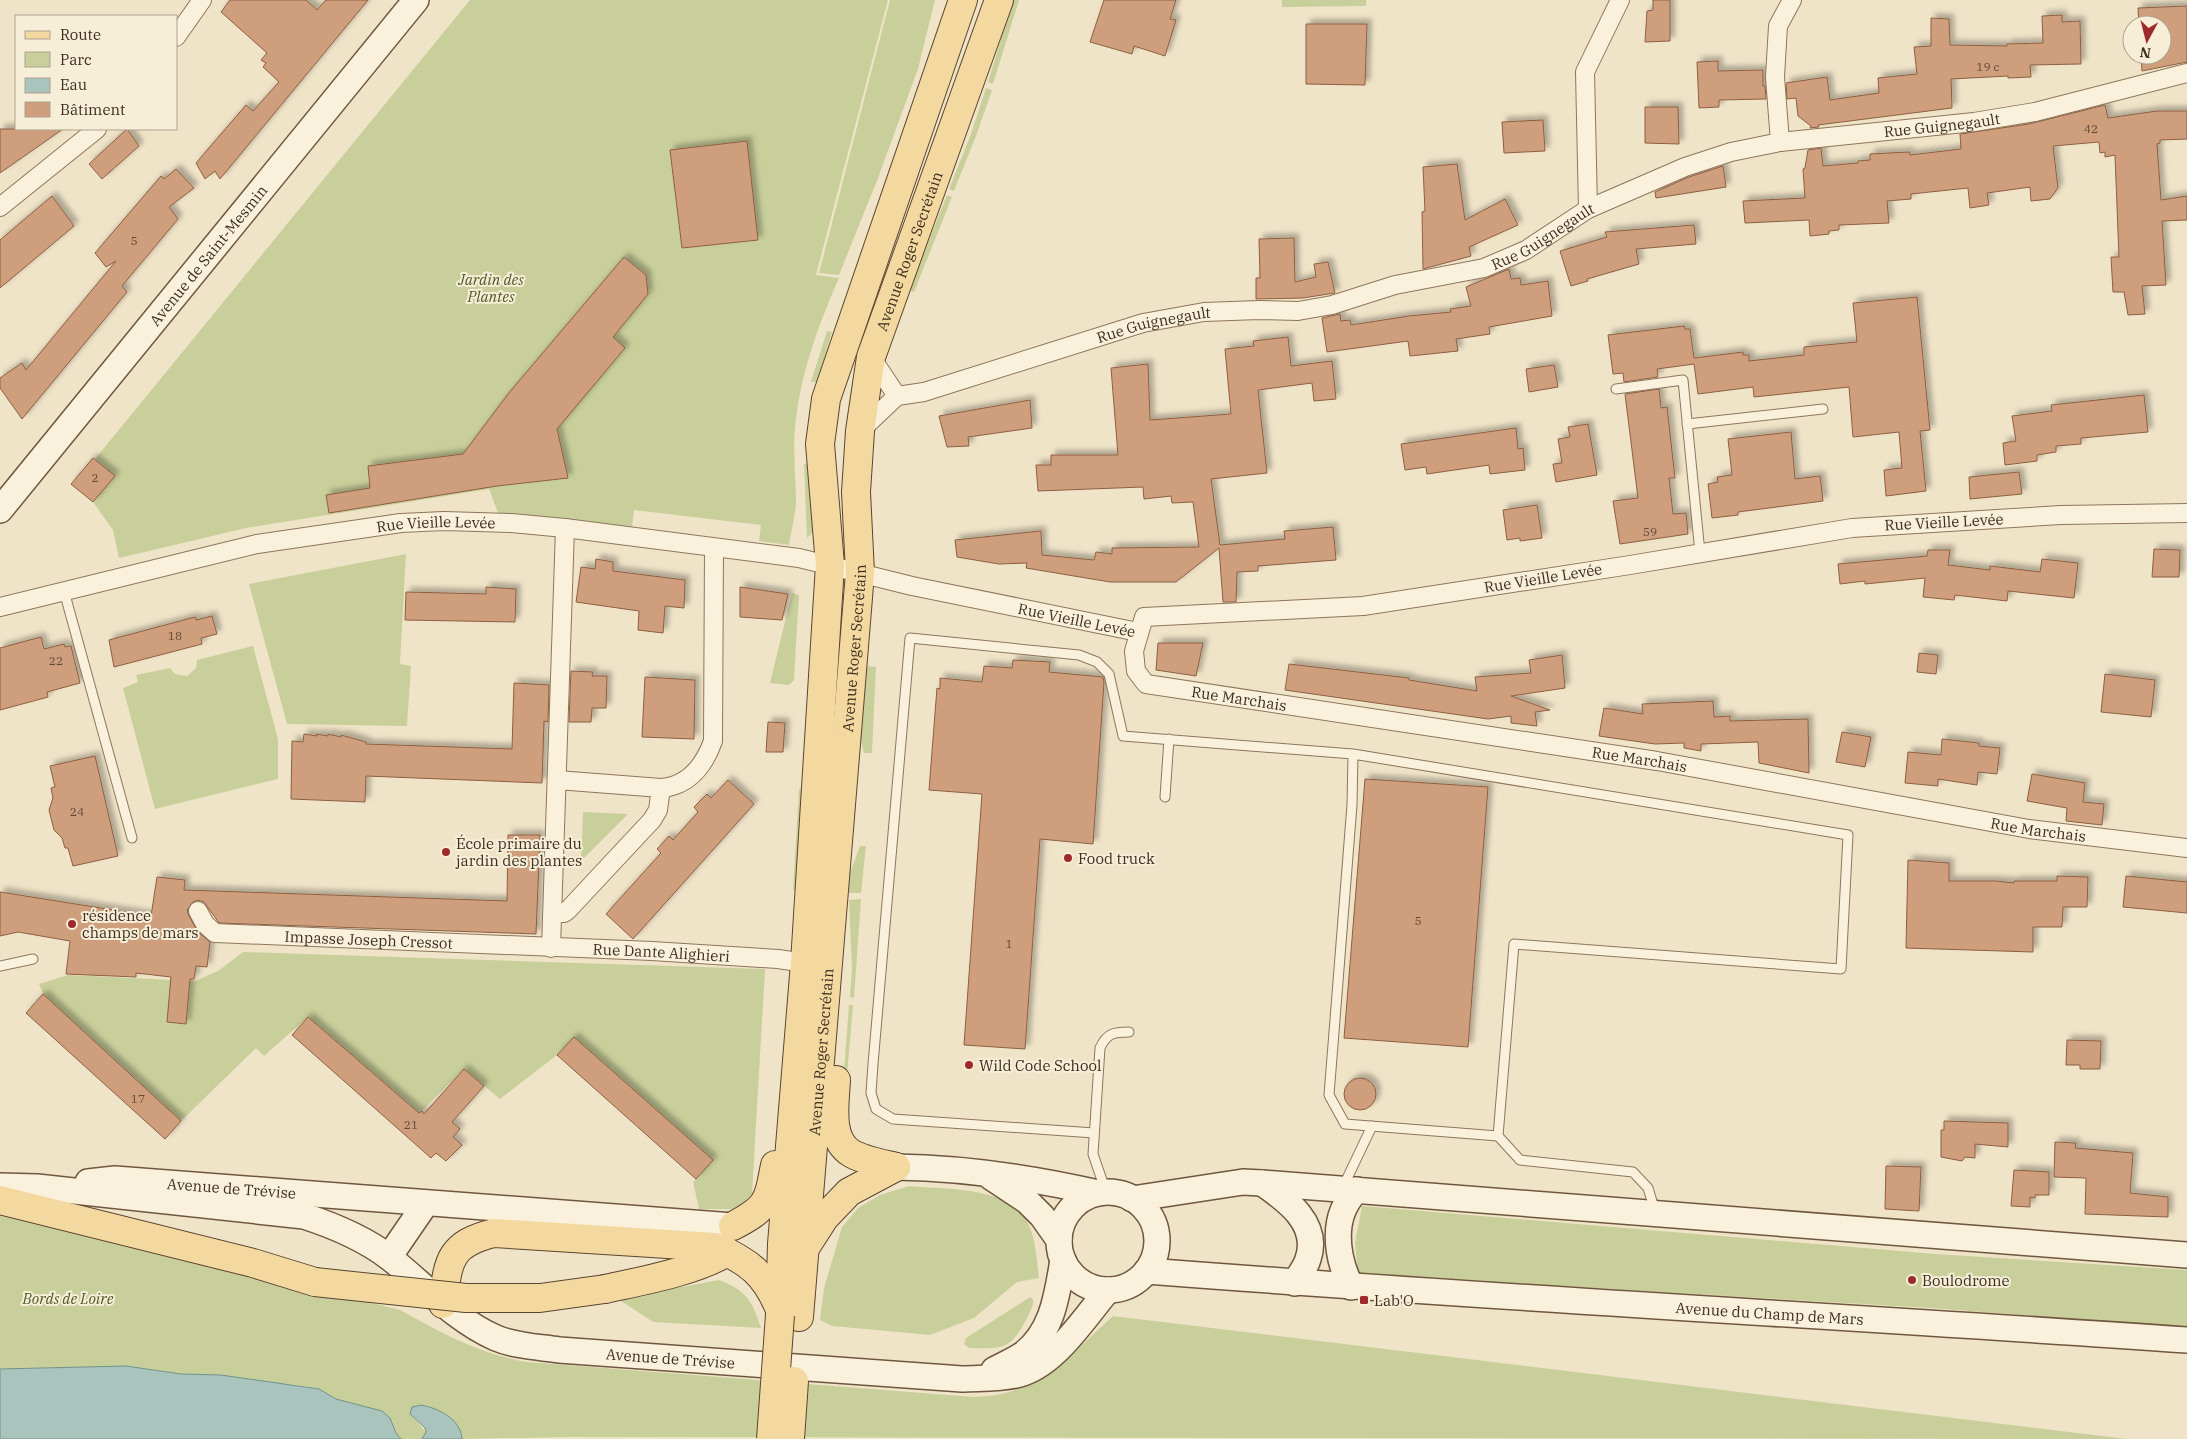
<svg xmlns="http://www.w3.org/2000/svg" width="2187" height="1439" viewBox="0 0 2187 1439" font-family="'IBM Plex Serif',serif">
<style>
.green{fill:#c9cf9b}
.water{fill:#a9c4bc;stroke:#6f938a}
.building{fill:#cf9f7d;stroke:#8d5f41;filter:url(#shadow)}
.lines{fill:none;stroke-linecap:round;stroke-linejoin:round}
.lane-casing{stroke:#8d765c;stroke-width:11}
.street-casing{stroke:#8d765c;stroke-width:20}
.secondary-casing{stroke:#6f573f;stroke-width:28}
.primary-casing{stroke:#5b4430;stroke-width:30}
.lane{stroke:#faf1dc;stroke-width:9}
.street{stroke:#faf1dc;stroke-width:18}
.secondary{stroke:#faf1dc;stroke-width:25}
.primary{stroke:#f3d9a0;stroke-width:28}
.primary-bridge-casing{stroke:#5b4430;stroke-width:30;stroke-linecap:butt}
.primary-bridge{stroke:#f3d9a0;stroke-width:28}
.poi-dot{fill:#9e2a2b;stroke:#f7eed8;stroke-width:2}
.labels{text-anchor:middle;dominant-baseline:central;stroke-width:4;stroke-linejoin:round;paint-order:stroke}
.number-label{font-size:12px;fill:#624a37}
.street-label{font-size:15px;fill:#3d2e20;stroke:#f7eed8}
.park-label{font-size:15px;font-style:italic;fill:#4d5a26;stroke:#f7eed8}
.poi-label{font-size:15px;fill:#3d2e20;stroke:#f7eed8;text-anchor:start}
</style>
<defs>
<filter id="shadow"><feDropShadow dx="4.5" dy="-4.5" stdDeviation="2.5" flood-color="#0004"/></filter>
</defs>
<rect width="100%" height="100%" fill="#f0e4c8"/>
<!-- green -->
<g class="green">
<path d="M470,0H888L816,275L839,278C819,324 802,369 796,419C792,447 796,475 796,503C795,517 791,531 789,545L759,541L761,525L634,510L632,527L498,513L489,489L246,528L119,558L113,530L93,502L71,485L93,458L95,459Z"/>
<polygon points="890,0 935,0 918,69 878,178 839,275 819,273"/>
<polygon points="1013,0 1019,0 993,84 988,82"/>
<polygon points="1282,0 1366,0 1366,6 1282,7"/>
<polygon points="986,88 992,90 976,136 954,191 949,189 971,134"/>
<polygon points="947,195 952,197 914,292 909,290"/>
<polygon points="827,331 832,332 817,382 811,382"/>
<polygon points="809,463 816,522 813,532 807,538 804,464"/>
<polygon points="406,554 400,664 411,666 407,726 287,724 249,584"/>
<polygon points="792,593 799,595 794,680 789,685 770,683"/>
<polygon points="253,646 278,739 278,779 155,809 123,688 138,682 136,675 170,668 175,674 187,676 196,668 197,660"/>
<polygon points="865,666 876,667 872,753 864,753 860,736"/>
<polygon points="799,789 801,789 803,799 796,890 793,890"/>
<polygon points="583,812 628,814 581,861"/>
<polygon points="860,846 866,846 861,893 849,893 849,876"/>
<polygon points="861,899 854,998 850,997 852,969 849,900"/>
<polygon points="243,952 765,969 752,1194 738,1209 699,1209 693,1182 712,1160 574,1037 557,1055 500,1099 464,1069 419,1113 308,1017 264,1056 256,1048 181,1121 43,994 39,984 68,975 195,981 218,971"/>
<polygon points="849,1005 853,1005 845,1099 842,1098"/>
<path d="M909,1186C947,1190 1014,1185 1030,1228C1036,1243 1037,1262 1039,1278L1017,1282L974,1318L930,1335L832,1326L820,1320L824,1288L842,1227L858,1208L880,1195Z"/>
<polygon points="1362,1206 1935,1254 2187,1270 2187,1328 1931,1308 1358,1274 1355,1243"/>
<path d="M0,1211L400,1310C442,1333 479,1354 527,1362L974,1397C983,1396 993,1396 1001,1394C1043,1386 1082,1344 1113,1316L2127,1439L568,1437L462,1439C461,1425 450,1419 440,1411L410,1414L426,1432L422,1439H401L396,1433L390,1418L382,1411L336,1399L319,1389L298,1385L276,1384L221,1375L181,1374L126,1366L0,1369Z"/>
<path d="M719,1280C747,1291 752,1301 761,1328L653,1322L618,1299Z"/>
<path d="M1030,1297L1033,1299C1034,1306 1030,1311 1027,1318C1011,1350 1002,1349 969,1348L964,1344L966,1338Z"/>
</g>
<!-- water -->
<g class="water">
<polygon points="126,1366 181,1374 221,1375 319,1389 336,1399 382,1411 390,1418 396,1433 401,1439 0,1439 0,1369"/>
<path d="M421,1405C438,1408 461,1419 462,1439H422L426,1432L425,1428L410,1414L412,1407Z"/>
</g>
<!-- building -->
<g class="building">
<polygon points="230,0 306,0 317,10 326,0 368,0 220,179 215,171 205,179 196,163 246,105 253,111 279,82 263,67 266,63 261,60 267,53 221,12"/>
<polygon points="1104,0 1176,0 1170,19 1176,20 1165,56 1134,46 1132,54 1090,42"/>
<polygon points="1653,0 1670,0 1670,41 1645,42 1647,11 1653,10"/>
<polygon points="2187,6 2187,62 2142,71 2141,55 2162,55 2162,25 2139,25 2138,8"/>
<polygon points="2062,15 2062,22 2080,21 2081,64 2030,65 2031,77 2008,78 2008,76 1951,79 1952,108 1818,125 1819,127 1810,128 1811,126 1798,116 1796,98 1787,99 1786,83 1827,77 1830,100 1879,93 1878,78 1917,74 1914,47 1931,46 1931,18 1949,19 1950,45 2007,46 2007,44 2043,43 2042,16"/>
<polygon points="1306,24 1367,24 1365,85 1306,84"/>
<polygon points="1718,61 1718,71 1763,70 1763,86 1765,86 1766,99 1719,100 1719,107 1699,108 1697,62"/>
<polygon points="2105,105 2108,118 2157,111 2187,111 2187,139 2160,140 2160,143 2157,144 2161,200 2187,196 2187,220 2162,221 2166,285 2142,286 2145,314 2128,315 2124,292 2113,292 2111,257 2119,257 2115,155 2105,157 2105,152 2100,153 2099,142 2053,146 2058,188 2050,199 2031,201 2030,187 1987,193 1989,205 1970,208 1968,188 1911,194 1911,199 1887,201 1889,223 1839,225 1839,230 1829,231 1829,234 1810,236 1809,220 1745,223 1743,201 1805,198 1803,169 1805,168 1808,150 1821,148 1823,166 1858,163 1858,161 1870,160 1870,154 1909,152 1910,155 1961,149 1960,134 2029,124"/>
<polygon points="1645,107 1678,107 1679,144 1645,143"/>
<polygon points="1543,120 1545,151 1504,153 1502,122"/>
<polygon points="0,129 63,129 0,173"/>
<polygon points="127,129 139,146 102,179 89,164"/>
<polygon points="747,141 758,240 682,248 670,150"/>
<polygon points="1457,164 1465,220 1505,199 1518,225 1469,247 1471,256 1423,269 1422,212 1425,211 1423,167"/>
<polygon points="1723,166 1726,187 1656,198 1655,192 1689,177"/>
<polygon points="176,169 194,188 169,207 178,219 122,286 127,292 22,419 0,388 0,378 22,363 26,370 116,261 106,267 95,253 161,176 164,179"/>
<polygon points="52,196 74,226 0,288 0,240"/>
<polygon points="1694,225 1696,244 1636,249 1639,264 1587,279 1588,281 1571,286 1560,251 1607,237 1605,232"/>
<polygon points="1294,238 1295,282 1316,277 1314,264 1328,262 1335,293 1303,298 1256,299 1256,278 1260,278 1259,239"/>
<polygon points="624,257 646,275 648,294 613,337 625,348 557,429 568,478 497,486 329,513 326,495 370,488 368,466 463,454 508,394"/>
<polygon points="1509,269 1511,279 1520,278 1521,285 1548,281 1552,316 1489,327 1490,334 1456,339 1458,351 1410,356 1408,341 1327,352 1322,318 1340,314 1341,321 1350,320 1351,325 1409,316 1451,312 1450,309 1471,306 1466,287"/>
<polygon points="1917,297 1930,430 1920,431 1926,491 1886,496 1884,470 1902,468 1899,432 1853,437 1849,387 1754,397 1753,387 1698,394 1694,364 1657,369 1658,377 1624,382 1623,373 1613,374 1608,335 1684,326 1685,329 1690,329 1694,358 1743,352 1743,355 1749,355 1749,361 1804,355 1804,347 1857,342 1853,303"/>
<polygon points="1288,337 1291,366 1332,361 1336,399 1314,401 1312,383 1258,390 1267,473 1211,479 1220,545 1285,539 1284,531 1333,527 1336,560 1258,566 1258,571 1237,572 1236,602 1223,602 1219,548 1176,582 1110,582 1026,568 1027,563 999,564 957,557 955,540 1041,531 1042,555 1094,560 1096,552 1112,554 1112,548 1199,547 1193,502 1172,503 1171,496 1144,499 1143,487 1038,491 1036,465 1051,465 1051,455 1118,455 1111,368 1148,364 1150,420 1231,414 1225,349 1254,346 1253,341"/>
<polygon points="1554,365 1558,387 1529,392 1526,369"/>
<polygon points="1659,389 1661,408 1667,407 1675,478 1669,478 1673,514 1686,513 1688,534 1620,544 1613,501 1638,498 1625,394"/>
<polygon points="2144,395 2148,432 2081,438 2081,444 2056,446 2056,452 2037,455 2037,461 2005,465 2003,443 2016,441 2012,416 2052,411 2051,405"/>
<polygon points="1030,400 1032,428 968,437 969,446 947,447 939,416"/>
<polygon points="1588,424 1597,475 1556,482 1553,464 1562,463 1558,439 1570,437 1568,427"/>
<polygon points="1516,428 1518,449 1523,448 1525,470 1490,474 1489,465 1427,474 1426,467 1405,470 1401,444"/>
<polygon points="1791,432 1795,479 1820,476 1823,501 1738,512 1738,515 1712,518 1708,484 1718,482 1717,477 1732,475 1728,439"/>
<polygon points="93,458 115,476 93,502 71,484"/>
<polygon points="2019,472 2022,494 1970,499 1969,477"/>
<polygon points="1537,505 1542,538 1520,541 1520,538 1507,540 1503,510"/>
<polygon points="2154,549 2180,550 2179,577 2152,577"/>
<polygon points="1928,550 1950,550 1948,565 1990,570 1990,566 2040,572 2042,559 2078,563 2074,598 2008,591 2007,601 1955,595 1954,600 1923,597 1925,578 1865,584 1865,581 1840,584 1838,564 1927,556"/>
<polygon points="596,559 613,562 613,571 685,580 684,608 665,606 663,633 638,630 639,611 576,602 581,567 595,569"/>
<polygon points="486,587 516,589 515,622 405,620 406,592 486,594"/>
<polygon points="740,587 788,594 782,620 740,617"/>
<polygon points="212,616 217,634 201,638 202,644 114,667 109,640 195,617 196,620"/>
<polygon points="41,637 44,649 64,644 65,647 71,646 80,683 47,692 48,697 0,710 0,648"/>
<polygon points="1158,643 1203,643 1196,676 1156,670"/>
<polygon points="1919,653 1938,655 1936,674 1917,672"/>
<polygon points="1562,655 1565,688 1511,696 1550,710 1535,712 1537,726 1511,723 1511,716 1488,719 1285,690 1289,664 1409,678 1409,680 1477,691 1475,677 1531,673 1529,660"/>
<polygon points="1013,660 1050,662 1049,672 1103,677 1104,682 1093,844 1040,839 1025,1049 964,1045 982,794 929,790 937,688 940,689 940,678 982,682 984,666 1012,668"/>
<polygon points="571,671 593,672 592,676 607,676 606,708 592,708 591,722 569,722"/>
<polygon points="2105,674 2155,680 2151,717 2101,712"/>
<polygon points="645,677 695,680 694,739 642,737"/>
<polygon points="514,683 549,685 548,722 544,721 542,783 366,776 365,802 291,799 292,741 303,742 304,734 317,736 316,734 328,736 328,734 341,737 341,735 366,742 366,744 512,749"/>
<polygon points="1713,701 1714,717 1730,716 1730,721 1808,719 1809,773 1759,763 1758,742 1701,744 1701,751 1684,748 1684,743 1655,744 1599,736 1604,708 1643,714 1642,704"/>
<polygon points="768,722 785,723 783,752 766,752"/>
<polygon points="1842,732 1871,737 1865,767 1836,762"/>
<polygon points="1942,739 1979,743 1979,746 2000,748 1997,774 1978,772 1977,785 1938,779 1938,786 1905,783 1908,752 1941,755"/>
<polygon points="95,756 118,856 73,866 68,848 65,848 62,838 54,830 49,810 53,798 51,788 55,787 50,766"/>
<polygon points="2032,774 2085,783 2083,802 2104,804 2102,825 2066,821 2067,808 2027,801"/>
<polygon points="1365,779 1488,787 1468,1047 1344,1038"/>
<polygon points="728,780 754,804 633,939 606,914 661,853 657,849 669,836 673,840 698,812 694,807 707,794 711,798"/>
<polygon points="508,835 540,835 536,934 219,923 204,902 198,900 193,902 187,910 189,916 198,932 210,942 207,967 196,966 194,979 190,979 186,1024 167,1022 171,977 136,973 136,977 66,974 70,941 18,932 0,936 0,892 151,916 157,877 185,880 184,890 507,901"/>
<polygon points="1908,860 1949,863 1949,881 1996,881 2014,883 2014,881 2057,881 2057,876 2088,877 2087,907 2063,907 2062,927 2033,927 2033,952 1906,948"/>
<polygon points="2126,876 2187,882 2187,913 2123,907"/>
<polygon points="43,994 181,1121 165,1139 26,1013"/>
<polygon points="308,1017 419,1113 422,1111 424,1114 464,1069 484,1086 452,1122 460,1129 453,1137 462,1145 446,1161 436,1153 431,1158 292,1035"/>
<polygon points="574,1037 713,1160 696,1179 557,1055"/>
<polygon points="2067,1040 2101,1041 2100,1069 2080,1069 2080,1065 2066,1065"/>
<circle cx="1360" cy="1094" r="16"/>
<polygon points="1944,1121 2008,1123 2008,1147 1975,1144 1975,1158 1965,1157 1962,1161 1941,1157 1941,1130 1944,1130"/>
<polygon points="2055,1142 2076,1143 2075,1148 2133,1153 2130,1193 2168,1197 2168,1217 2085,1214 2086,1178 2054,1177"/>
<polygon points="1886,1166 1921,1167 1919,1211 1885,1209"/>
<polygon points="2014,1170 2049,1172 2049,1195 2035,1195 2035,1198 2030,1197 2030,1207 2011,1206"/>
</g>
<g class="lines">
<!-- lane casing -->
<g class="lane-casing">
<g id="lane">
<polyline points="1616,389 1683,380 1700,553"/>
<polyline points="1687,424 1823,409"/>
<polyline points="64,591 132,838"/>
<polyline points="1165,797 1169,739"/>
<polyline points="0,966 33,959"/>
<polyline points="1094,1133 893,1119 876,1109 871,1093 873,1064 910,638 1079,655 1097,662 1109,674 1123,736 1353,754 1848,835 1841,969 1514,944 1498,1136 1345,1124 1329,1095 1352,805 1353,754"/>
<polyline points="1498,1136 1520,1160 1633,1172 1648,1188 1655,1211"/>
<polyline points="1343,1187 1372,1126"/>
<path d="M1106,1192L1093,1154L1100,1048C1107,1033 1114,1032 1129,1032"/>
</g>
</g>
<!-- street casing -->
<g class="street-casing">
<g id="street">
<polyline points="176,37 202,0"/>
<polyline points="1780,142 1775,77 1778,26 1792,0"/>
<polyline points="0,207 97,129"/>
<polyline points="1588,209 1585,72 1620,0"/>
<polyline points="871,357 897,396"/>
<path id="s1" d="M860,431L897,396L924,392L1143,323L1204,312L1259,310L1298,311L1332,305L1395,285L1484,268L1526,250L1588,209L1685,167L1731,152L1780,142L1974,122L2035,112L2187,73"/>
<path id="s2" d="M2187,513L2061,515L1852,528L1630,565L1363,606L1144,617L1134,651L1136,671L1146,684L1657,761L2029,829L2187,848"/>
<path id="s3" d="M0,607L257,544L401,523L444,521L511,523L565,528L799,558L912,586L1138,632"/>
<path d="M661,788C688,786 704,766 713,741L714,548"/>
<path id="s4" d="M198,911L205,924L215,933L652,951L778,959L805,963"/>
<polyline points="553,913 564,913 568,910 652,820 658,810 661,788 557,780"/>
<polyline points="551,948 565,528"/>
</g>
</g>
<!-- secondary casing -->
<g class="secondary-casing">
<g id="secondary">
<path id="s5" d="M0,510L416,0"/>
<path d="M896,1167C964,1168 1032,1178 1098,1193"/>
<polyline points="991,1177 1027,1201 1042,1216 1059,1240"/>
<path id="s6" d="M88,1182L115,1179L733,1226"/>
<path d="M1262,1183C1287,1200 1320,1224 1308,1259C1306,1267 1299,1275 1295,1283"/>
<path id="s7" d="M0,1186L37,1187L304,1216C335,1226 364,1238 390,1258C424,1285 455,1320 496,1338C515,1346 539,1347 559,1350L962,1379C979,1378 999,1379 1016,1375C1054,1367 1084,1318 1108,1290"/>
<circle cx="1108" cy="1241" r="49"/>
<polyline points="1132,1199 1243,1182 1262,1183 2187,1255"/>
<polyline points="389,1257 426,1203"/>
<path id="s8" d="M1147,1271C1494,1298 1841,1316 2187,1340"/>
<path d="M1351,1287C1336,1256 1330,1216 1357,1190"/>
<path d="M994,1370C1003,1365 1013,1361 1022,1355C1053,1332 1057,1295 1063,1260"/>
</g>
</g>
<!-- primary casing -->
<g class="primary-casing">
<g id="primary">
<path d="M836,1080C835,1102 828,1139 851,1153C862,1160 884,1164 896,1167"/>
<polyline points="0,1200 253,1263 315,1282"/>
<path d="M733,1226C767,1208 768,1203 775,1165"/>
<polyline points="807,1245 825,1217 849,1192 896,1167"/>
<path d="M605,1289C641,1281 697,1271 727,1252"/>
<path d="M443,1304C448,1262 448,1244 494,1233L715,1247C749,1261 766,1275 780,1310"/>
<polyline points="780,1315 782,1244 805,963 830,565 820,444 826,399 963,0"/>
<path id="s9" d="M799,1317L860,573L856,492L860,431L871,357L999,0"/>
</g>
</g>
<!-- lane -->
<use href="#lane" class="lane"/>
<!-- street -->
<use href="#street" class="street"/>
<!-- secondary -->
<use href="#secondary" class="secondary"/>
<!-- primary -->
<use href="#primary" class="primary"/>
<!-- primary-bridge casing -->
<g class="primary-bridge-casing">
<g id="primary-bridge">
<polyline points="315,1282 466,1298 540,1298 605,1289"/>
<polyline points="771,1439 780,1315"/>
<polyline points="790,1439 794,1381"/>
</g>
</g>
<!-- primary-bridge -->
<use href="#primary-bridge" class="primary-bridge"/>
</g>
<!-- markers -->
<g class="poi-dot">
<circle cx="446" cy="852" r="5"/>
<circle cx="1068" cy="858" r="5"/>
<circle cx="72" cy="924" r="5"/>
<circle cx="969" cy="1065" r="5"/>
<circle cx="1912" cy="1280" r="5"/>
<rect x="1359" y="1295" width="10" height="10" rx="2.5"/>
</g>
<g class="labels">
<!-- number labels -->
<g class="number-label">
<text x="1988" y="66">19 c</text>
<text x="2091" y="128">42</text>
<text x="134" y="240">5</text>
<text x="95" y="477">2</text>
<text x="1650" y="531">59</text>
<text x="175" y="635">18</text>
<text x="56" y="660">22</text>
<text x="77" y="811">24</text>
<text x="1418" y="920">5</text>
<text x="1009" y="943">1</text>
<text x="138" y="1098">17</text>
<text x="411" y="1124">21</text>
</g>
<!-- street labels -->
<g class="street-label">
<text stroke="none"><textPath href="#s1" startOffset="1142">Rue Guignegault</textPath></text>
<text stroke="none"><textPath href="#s1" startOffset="722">Rue Guignegault</textPath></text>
<text stroke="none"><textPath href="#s9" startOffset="1076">Avenue Roger Secrétain</textPath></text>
<text stroke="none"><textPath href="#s5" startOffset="329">Avenue de Saint-Mesmin</textPath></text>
<text stroke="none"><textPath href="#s1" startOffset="318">Rue Guignegault</textPath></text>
<text transform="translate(1944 522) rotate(-3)">Rue Vieille Levée</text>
<text stroke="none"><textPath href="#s3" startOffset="445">Rue Vieille Levée</textPath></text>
<text transform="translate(1543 578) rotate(-9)">Rue Vieille Levée</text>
<text stroke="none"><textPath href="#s3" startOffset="1095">Rue Vieille Levée</textPath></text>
<text stroke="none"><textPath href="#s9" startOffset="671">Avenue Roger Secrétain</textPath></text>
<text stroke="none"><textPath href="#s2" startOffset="1216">Rue Marchais</textPath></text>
<text stroke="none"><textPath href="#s2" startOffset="1621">Rue Marchais</textPath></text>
<text stroke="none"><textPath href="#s2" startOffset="2026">Rue Marchais</textPath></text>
<text stroke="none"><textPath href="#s4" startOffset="182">Impasse Joseph Cressot</textPath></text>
<text stroke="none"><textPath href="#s4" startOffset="475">Rue Dante Alighieri</textPath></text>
<text stroke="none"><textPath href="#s9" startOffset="266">Avenue Roger Secrétain</textPath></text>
<text stroke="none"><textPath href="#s6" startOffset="144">Avenue de Trévise</textPath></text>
<text stroke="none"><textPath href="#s8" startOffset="624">Avenue du Champ de Mars</textPath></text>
<text stroke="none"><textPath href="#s7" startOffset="711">Avenue de Trévise</textPath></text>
</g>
<!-- park labels -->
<g class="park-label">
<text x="491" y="279">Jardin des<tspan x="491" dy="17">Plantes</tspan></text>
<text x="68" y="1298">Bords de Loire</text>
</g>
<!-- poi labels -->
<g class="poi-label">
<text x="456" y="843">École primaire du<tspan x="456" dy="17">jardin des plantes</tspan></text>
<text x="1078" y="858">Food truck</text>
<text x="82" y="915">résidence<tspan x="82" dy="17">champs de mars</tspan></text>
<text x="979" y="1065">Wild Code School</text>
<text x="1922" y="1280">Boulodrome</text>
<text x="1374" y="1300">Lab'O</text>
</g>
</g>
<!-- legend -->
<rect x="15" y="15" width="162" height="115" fill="#f7eed8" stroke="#ada18e"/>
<rect x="25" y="31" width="25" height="8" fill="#f3d9a0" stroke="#ada18e"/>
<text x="60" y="40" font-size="15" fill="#3d2e20">Route</text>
<rect x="25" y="52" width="25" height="15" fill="#c9cf9b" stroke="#ada18e"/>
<text x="60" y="65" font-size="15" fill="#3d2e20">Parc</text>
<rect x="25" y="78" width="25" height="15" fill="#a9c4bc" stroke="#ada18e"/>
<text x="60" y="90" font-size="15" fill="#3d2e20">Eau</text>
<rect x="25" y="102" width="25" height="15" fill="#cf9f7d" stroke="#ada18e"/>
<text x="60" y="115" font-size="15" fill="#3d2e20">Bâtiment</text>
<!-- north arrow -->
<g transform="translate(2147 40) rotate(187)"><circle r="24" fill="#f7eed8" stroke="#ada18e"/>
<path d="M0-4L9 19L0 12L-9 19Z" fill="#9e2a2b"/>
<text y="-8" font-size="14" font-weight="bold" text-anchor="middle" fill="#3d2e20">N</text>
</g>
</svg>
